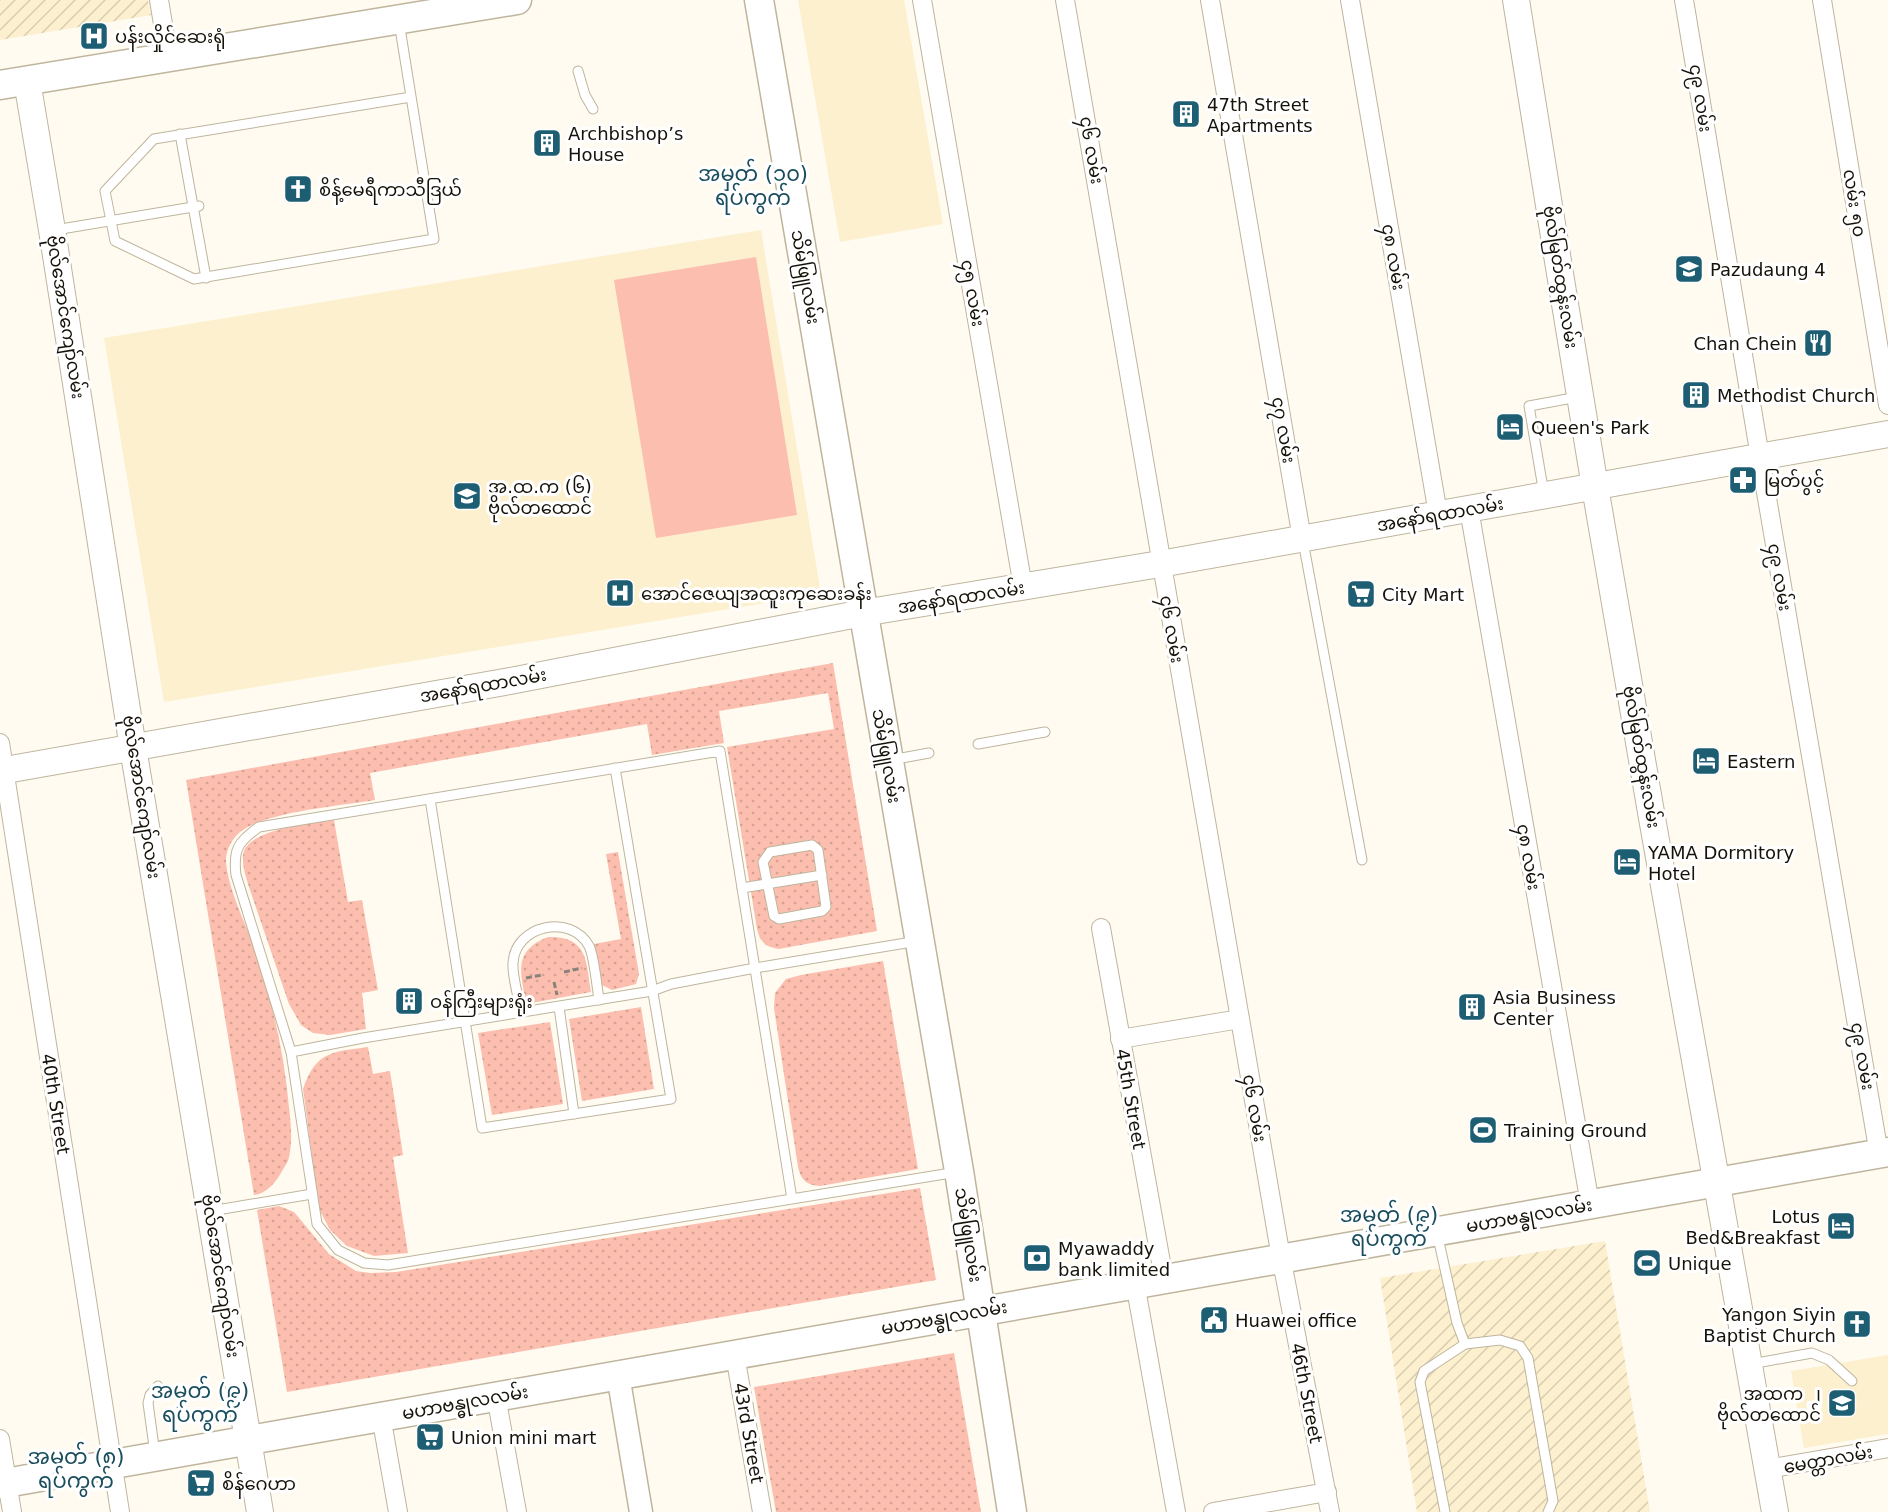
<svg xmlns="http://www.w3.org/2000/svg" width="1888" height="1512" viewBox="0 0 1888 1512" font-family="'DejaVu Sans','Noto Sans Myanmar',sans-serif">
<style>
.built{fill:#fdf0cf}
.industrial{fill:url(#industrial-furrows)}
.grass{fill:url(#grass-dots)}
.pitch{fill:#fcbeae}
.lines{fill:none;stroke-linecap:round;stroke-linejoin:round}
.service-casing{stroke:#bfb59d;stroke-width:11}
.minor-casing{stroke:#bfb59d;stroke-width:20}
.tertiary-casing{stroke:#bfb59d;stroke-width:25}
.secondary-casing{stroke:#bfb59d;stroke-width:28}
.primary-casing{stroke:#bfb59d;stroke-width:31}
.path{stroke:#87837a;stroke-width:3;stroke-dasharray:6 3;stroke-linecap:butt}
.service{stroke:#fff;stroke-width:9}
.minor{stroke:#fff;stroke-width:18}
.tertiary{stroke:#fff;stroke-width:22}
.secondary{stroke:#fff;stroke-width:26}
.primary{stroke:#fff;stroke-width:28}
.labels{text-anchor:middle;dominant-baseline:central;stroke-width:6;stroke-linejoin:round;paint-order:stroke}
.poi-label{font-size:18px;fill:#16120a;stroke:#fff;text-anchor:start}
.street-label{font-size:18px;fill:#16120a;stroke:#fff}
.quarter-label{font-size:21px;fill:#1a4d5e;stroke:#fff}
</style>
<defs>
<pattern id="industrial-furrows" width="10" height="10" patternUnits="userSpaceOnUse" patternTransform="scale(1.5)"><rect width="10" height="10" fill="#fdf0cf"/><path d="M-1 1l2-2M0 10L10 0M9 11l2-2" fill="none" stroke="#d8cdb0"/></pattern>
<pattern id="grass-dots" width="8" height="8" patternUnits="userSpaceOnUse" patternTransform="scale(1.5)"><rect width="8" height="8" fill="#fcbeae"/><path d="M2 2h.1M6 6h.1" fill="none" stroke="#d7a294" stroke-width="1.8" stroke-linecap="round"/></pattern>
</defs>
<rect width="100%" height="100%" fill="#fffbf1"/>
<!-- built -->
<g class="built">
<polygon points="798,0 904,0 943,224 840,242"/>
<polygon points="761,230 821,594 164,702 104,338"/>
<polygon points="1888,1355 1888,1434 1804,1448 1791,1371"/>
</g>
<!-- industrial -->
<g class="industrial">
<polygon points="0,0 148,0 151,15 0,40"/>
<polygon points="1605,1241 1650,1512 1417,1512 1380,1278"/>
</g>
<!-- grass -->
<g class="grass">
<path d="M833,663L877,931L779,949C765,947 760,942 757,929L727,747L834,729L828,693L719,711L724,743L652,755L647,724L370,773L375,800C342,806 256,812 236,836C230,843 226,851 226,861C227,886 245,922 254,947C272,999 284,1052 289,1107C291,1124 293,1144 288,1161C286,1165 283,1169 281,1173C276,1182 266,1194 254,1195L186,780Z"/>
<path d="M334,820L348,902L362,900L378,990L362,993L366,1029L330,1035L313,1033L301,1025L289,1004L249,887C246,877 242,866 243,855C247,828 312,824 334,820Z"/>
<polygon points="618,852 639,974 636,984 612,990 602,985 594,944 621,939 606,854"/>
<path d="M548,937C588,936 586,961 591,992L526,1004C521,972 512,951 548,937Z"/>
<path d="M883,961L918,1169L820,1186C806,1185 801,1180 798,1167L774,1008L775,993L786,979L801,975Z"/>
<polygon points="641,1007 654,1089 582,1101 569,1019"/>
<polygon points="550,1022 563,1104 492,1115 478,1033"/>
<path d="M368,1047L373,1074L390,1071L403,1155L393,1157L408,1253L374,1256L347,1246L330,1230L319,1209L303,1089C316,1051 332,1052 368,1047Z"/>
<polygon points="920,1188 936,1280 287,1392 257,1210 279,1206 294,1212 329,1254 356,1271 370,1273 396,1272"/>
<polygon points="954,1353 981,1512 776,1512 754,1387"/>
</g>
<!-- pitch -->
<polygon class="pitch" points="756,257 797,515 656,538 614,280"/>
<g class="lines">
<!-- service casing -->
<g class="service-casing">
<g id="service">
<polyline points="399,22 434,239 194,279 115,241 105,191 154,139 411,97"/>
<polyline points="578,71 585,95 593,109"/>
<polyline points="180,134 206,278"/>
<polyline points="55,230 199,206"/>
<polyline points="1544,494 1529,406 1578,397"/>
<polyline points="1303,541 1362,860"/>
<polyline points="978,744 1045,732"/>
<polyline points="891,760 929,753"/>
<polyline points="430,799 482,1128 671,1099 615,768"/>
<polygon points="812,845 818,850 826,907 822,911 779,919 774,916 763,862 770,852"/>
<polyline points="742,888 822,875"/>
<polyline points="559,1007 574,1114"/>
<path d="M521,1013C519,998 512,977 513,963C515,925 571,913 589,946C594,955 597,987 599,1000"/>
<polyline points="291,1052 363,1038 652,991 671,984 755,968 918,941"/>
<path d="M792,1199L720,751L259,827C238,842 233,849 236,875L291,1052L317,1224L338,1250L364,1263L388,1265L957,1172"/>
<polyline points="211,1211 312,1194"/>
<polyline points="1437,1233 1457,1323 1465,1344 1500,1340 1520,1346 1528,1358 1553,1501 1548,1512"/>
<polyline points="1751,1364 1812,1353 1829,1360 1852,1381"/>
<polyline points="155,1454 148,1403 150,1395 158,1386"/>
<polyline points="1445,1512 1420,1382 1424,1371 1465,1344"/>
</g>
</g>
<!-- minor casing -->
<g class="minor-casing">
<g id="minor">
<polyline points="159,0 166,42"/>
<polyline points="922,0 1023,587"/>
<polyline points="1065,0 1279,1246 1330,1512"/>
<polyline points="1210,0 1302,539"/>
<polyline points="1350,0 1438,514"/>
<polyline points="1684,0 1760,457 1879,1154"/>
<polyline points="1822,0 1888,405"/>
<polyline points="1469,509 1590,1204"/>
<polyline points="0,743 120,1512"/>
<polyline points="1101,928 1164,1279"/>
<polyline points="1120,1039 1240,1019"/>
<polyline points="1135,1283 1176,1512"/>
<polyline points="735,1355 762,1512"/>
<polyline points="496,1396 517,1512"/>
<polyline points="381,1416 398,1512"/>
<polyline points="0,1439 12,1512"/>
<polyline points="1767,1469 1888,1448"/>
<polyline points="1213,1512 1327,1492"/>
</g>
</g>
<!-- tertiary casing -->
<g class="tertiary-casing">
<polyline id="tertiary" points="618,1375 641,1512"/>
</g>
<!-- secondary casing -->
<g class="secondary-casing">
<g id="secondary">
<path d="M1516,0C1542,162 1568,325 1595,487C1653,829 1714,1170 1775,1512"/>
<polyline points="27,81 52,230 133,748 260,1512"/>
<polyline points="0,771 510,681 863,613 1160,564 1888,434"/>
</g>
</g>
<!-- primary casing -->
<g class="primary-casing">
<g id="primary">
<polyline points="759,0 959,1171 1012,1512"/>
<polyline points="0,85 517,0"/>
<polyline points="0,1484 1888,1152"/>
</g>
</g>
<!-- path -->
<g class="path">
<polyline points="564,972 582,968"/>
<polyline points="526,978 542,975"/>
<polyline points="554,982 557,995"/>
</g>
<!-- service -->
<use href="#service" class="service"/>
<!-- minor -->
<use href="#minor" class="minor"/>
<!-- tertiary -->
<use href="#tertiary" class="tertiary"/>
<!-- secondary -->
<use href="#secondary" class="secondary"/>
<!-- primary -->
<use href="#primary" class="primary"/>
</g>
<!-- icons -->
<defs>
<g id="hospital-square" transform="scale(1.5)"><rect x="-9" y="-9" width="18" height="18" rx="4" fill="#1d5e73" stroke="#fff"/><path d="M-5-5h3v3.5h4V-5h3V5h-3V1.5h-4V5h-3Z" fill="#fff"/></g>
<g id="building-square" transform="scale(1.5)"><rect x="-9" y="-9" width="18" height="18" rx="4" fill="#1d5e73" stroke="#fff"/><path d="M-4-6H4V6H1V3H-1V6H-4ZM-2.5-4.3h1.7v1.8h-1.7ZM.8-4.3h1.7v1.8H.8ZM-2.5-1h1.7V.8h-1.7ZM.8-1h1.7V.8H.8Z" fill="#fff"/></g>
<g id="church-square" transform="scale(1.5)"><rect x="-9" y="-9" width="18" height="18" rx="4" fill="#1d5e73" stroke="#fff"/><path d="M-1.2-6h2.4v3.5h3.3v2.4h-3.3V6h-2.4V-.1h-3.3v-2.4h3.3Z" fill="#fff"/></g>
<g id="school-square" transform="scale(1.5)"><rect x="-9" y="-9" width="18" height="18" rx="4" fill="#1d5e73" stroke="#fff"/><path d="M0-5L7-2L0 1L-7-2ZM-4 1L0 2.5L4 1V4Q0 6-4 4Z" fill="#fff"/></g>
<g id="restaurant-square" transform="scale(1.5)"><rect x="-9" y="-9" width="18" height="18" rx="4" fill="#1d5e73" stroke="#fff"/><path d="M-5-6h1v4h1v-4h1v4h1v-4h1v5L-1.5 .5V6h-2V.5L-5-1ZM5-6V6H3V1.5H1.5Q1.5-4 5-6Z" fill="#fff"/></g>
<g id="hotel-square" transform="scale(1.5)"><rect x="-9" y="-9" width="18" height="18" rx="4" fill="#1d5e73" stroke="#fff"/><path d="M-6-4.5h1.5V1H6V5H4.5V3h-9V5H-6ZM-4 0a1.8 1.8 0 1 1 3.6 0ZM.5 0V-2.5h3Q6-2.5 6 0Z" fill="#fff"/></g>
<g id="pharmacy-square" transform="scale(1.5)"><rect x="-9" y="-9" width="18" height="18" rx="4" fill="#1d5e73" stroke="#fff"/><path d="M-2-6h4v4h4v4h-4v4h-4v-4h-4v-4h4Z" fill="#fff"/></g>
<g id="supermarket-square" transform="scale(1.5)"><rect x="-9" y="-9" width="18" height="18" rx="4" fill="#1d5e73" stroke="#fff"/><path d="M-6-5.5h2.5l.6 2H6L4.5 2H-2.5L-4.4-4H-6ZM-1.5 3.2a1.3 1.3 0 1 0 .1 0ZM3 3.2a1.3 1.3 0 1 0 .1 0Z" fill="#fff"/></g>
<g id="stadium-square" transform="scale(1.5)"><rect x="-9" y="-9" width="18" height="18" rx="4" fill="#1d5e73" stroke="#fff"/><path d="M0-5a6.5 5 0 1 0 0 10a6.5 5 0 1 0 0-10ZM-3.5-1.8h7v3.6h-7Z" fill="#fff"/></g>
<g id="bank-square" transform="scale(1.5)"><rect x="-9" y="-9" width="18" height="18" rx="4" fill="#1d5e73" stroke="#fff"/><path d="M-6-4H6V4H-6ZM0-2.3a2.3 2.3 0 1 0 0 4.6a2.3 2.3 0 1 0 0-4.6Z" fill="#fff"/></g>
<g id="civic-square" transform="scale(1.5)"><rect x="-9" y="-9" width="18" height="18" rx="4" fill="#1d5e73" stroke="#fff"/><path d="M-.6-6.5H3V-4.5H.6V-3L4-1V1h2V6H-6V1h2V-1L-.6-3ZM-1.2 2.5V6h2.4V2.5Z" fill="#fff"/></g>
</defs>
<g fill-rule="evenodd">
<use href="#hospital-square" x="94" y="36"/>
<use href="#building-square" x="1186" y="114"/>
<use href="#building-square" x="547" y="143"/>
<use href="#church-square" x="298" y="189"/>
<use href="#school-square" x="1689" y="269"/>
<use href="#restaurant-square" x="1818" y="343"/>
<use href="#building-square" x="1696" y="395"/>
<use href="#hotel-square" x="1510" y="427"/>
<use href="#pharmacy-square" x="1743" y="480"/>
<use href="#school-square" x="467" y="496"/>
<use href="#hospital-square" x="620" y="593"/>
<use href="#supermarket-square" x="1361" y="594"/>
<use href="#hotel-square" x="1706" y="761"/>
<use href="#hotel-square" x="1627" y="862"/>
<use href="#building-square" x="409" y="1001"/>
<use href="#building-square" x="1472" y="1007"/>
<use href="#stadium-square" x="1483" y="1130"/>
<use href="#hotel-square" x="1841" y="1226"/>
<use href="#bank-square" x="1037" y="1258"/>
<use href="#stadium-square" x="1647" y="1263"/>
<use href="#civic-square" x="1214" y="1320"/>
<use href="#church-square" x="1857" y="1324"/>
<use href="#school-square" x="1842" y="1403"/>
<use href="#supermarket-square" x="430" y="1437"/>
<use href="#supermarket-square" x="201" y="1483"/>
</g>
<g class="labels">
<!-- poi labels -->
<g class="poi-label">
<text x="115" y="36">ပန်းလှိုင်ဆေးရုံ</text>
<text x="1207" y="104">47th Street<tspan x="1207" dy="21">Apartments</tspan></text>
<text x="568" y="133">Archbishop’s<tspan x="568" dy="21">House</tspan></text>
<text x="319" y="189">စိန့်မေရီကာသီဒြယ်</text>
<text x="1710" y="269">Pazudaung 4</text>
<text x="1797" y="343" text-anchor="end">Chan Chein</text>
<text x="1717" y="395">Methodist Church</text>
<text x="1531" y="427">Queen's Park</text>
<text x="1764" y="480">မြတ်ပွင့်</text>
<text x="488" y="486">အ.ထ.က (၆)<tspan x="488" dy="21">ဗိုလ်တထောင်</tspan></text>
<text x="641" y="593">အောင်ဇေယျအထူးကုဆေးခန်း</text>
<text x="1382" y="594">City Mart</text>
<text x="1727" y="761">Eastern</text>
<text x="1648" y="852">YAMA Dormitory<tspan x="1648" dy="21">Hotel</tspan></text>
<text x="1493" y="997">Asia Business<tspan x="1493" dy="21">Center</tspan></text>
<text x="430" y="1001">ဝန်ကြီးများရုံး</text>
<text x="1504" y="1130">Training Ground</text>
<text x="1820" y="1216" text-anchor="end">Lotus<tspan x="1820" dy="21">Bed&amp;Breakfast</tspan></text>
<text x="1058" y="1248">Myawaddy<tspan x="1058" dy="21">bank limited</tspan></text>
<text x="1668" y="1263">Unique</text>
<text x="1836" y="1314" text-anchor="end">Yangon Siyin<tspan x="1836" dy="21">Baptist Church</tspan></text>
<text x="1235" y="1320">Huawei office</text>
<text x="1821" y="1393" text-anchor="end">အထက ၂<tspan x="1821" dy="21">ဗိုလ်တထောင်</tspan></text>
<text x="451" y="1437">Union mini mart</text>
<text x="222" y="1483">စိန်ဂေဟာ</text>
</g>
<!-- street labels -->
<g class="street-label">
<text transform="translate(1701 98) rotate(81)">၄၉ လမ်း</text>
<text transform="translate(1092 150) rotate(80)">၄၆ လမ်း</text>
<text transform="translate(1855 203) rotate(81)">လမ်း ၅၀</text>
<text transform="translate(1394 257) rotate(80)">၄၈ လမ်း</text>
<text transform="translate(806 277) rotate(80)">သိမ်ဖြူလမ်း</text>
<text transform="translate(1561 277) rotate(81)">ဗိုလ်မြတ်ထွန်းလမ်း</text>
<text transform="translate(973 293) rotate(80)">၄၅ လမ်း</text>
<text transform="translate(66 317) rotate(81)">ဗိုလ်အောင်ကျော်လမ်း</text>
<text transform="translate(1284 430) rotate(80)">၄၇ လမ်း</text>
<text transform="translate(1440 514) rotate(-10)">အနော်ရထာလမ်း</text>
<text transform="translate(1780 577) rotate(80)">၄၉ လမ်း</text>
<text transform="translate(961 597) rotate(-9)">အနော်ရထာလမ်း</text>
<text transform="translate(1172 629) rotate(80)">၄၆ လမ်း</text>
<text transform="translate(483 685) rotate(-10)">အနော်ရထာလမ်း</text>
<text transform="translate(887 756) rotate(80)">သိမ်ဖြူလမ်း</text>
<text transform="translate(1642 757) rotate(80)">ဗိုလ်မြတ်ထွန်းလမ်း</text>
<text transform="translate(142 797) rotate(81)">ဗိုလ်အောင်ကျော်လမ်း</text>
<text transform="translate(1529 857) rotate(80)">၄၈ လမ်း</text>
<text transform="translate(1863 1056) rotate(80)">၄၉ လမ်း</text>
<text transform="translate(1131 1099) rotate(80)">45th Street</text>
<text transform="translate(56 1104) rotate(81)">40th Street</text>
<text transform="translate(1255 1108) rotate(80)">၄၆ လမ်း</text>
<text transform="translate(1529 1215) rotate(-10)">မဟာဗန္ဓုလလမ်း</text>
<text transform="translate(969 1235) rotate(81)">သိမ်ဖြူလမ်း</text>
<text transform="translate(221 1276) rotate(81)">ဗိုလ်အောင်ကျော်လမ်း</text>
<text transform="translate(944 1317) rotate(-10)">မဟာဗန္ဓုလလမ်း</text>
<text transform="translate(1307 1393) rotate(79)">46th Street</text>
<text transform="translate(465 1402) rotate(-10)">မဟာဗန္ဓုလလမ်း</text>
<text transform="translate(749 1433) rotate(80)">43rd Street</text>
<text transform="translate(1828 1459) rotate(-10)">မေတ္တာလမ်း</text>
</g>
<!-- quarter labels -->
<g class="quarter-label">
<text x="753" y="174">အမှတ် (၁၀)<tspan x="753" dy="24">ရပ်ကွက်</tspan></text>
<text x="1389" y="1215">အမှတ် (၉)<tspan x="1389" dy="24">ရပ်ကွက်</tspan></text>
<text x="200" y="1391">အမှတ် (၉)<tspan x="200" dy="24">ရပ်ကွက်</tspan></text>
<text x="76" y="1457">အမှတ် (၈)<tspan x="76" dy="24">ရပ်ကွက်</tspan></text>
</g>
</g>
</svg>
